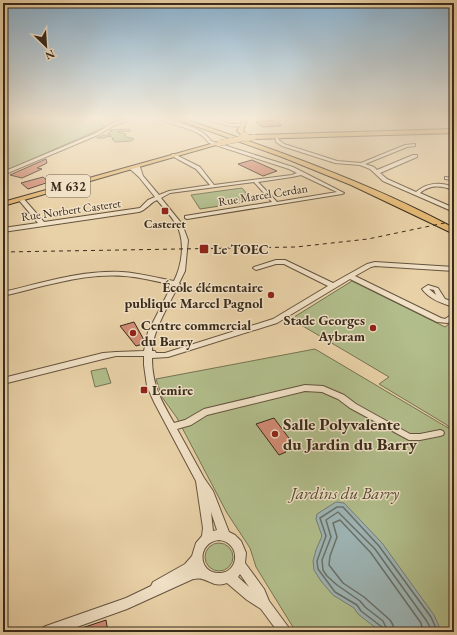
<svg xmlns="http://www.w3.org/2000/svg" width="457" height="635" viewBox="0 0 457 635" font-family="'EB Garamond',serif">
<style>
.green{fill:#b1bd8b;stroke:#757454}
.water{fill:#9db4b4;stroke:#757d77}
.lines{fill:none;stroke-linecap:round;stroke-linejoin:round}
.shore{stroke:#6b7068;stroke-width:1.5}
.building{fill:#d28c75;stroke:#392b1c}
.minor-casing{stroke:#65543f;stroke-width:2}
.major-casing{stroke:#392b1c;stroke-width:2}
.highway-casing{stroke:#392b1c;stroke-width:2}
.minor{fill:#f1e1c6;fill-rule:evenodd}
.major{fill:#e4b874;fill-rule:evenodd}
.highway{fill:#e4b874;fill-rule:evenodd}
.rail{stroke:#392b1c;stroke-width:1;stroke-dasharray:4 4;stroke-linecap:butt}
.major-bridge-casing{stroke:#392b1c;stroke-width:6;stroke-linecap:butt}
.major-bridge{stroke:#e4b874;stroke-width:5.5}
.poi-dot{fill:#8f2418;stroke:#f1e1c6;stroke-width:1.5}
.labels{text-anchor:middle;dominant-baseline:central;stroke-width:3;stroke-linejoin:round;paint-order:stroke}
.far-street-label{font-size:12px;fill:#392b1c;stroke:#f1e1c6}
.far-poi-label{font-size:12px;font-weight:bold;fill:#392b1c;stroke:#f1e1c6}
.shield{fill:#f1e1c6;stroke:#70624f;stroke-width:1}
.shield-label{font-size:13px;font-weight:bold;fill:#392b1c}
.poi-label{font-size:14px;font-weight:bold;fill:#392b1c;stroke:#f1e1c6;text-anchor:start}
.near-poi-label{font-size:17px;font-weight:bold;fill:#392b1c;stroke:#f1e1c6;text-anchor:start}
.near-park-label{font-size:17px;font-style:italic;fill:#514832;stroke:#f1e1c6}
</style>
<rect width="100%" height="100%" fill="#e9d1a7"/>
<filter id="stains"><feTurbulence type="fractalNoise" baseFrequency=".005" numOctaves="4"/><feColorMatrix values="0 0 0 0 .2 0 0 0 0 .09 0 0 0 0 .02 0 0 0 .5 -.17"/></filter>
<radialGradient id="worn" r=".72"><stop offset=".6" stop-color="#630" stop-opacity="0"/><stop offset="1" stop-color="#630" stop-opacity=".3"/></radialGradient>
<!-- green -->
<g class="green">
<polygon points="3,119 100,119 105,127 3,172"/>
<polygon points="129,129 131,131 117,132 125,134 126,137 134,139 131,141 115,142 112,139 114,139 110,136 103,138 97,138 104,135 111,135 108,133 112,131 110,130"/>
<polygon points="242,188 253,201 200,209 191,195"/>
<polygon points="352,281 445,327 454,320 454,632 296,632 256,567 250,548 227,513 177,418 162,397 156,379 315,349 450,429 447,425 379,384 389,377 291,319"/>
<polygon points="106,368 111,383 95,387 91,371"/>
<circle cx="219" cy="557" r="14"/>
</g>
<!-- water -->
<polygon class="water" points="336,502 344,503 382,543 434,615 439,626 438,632 381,632 358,614 354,608 333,595 321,581 314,570 313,561 316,550 322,536 316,519 317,514"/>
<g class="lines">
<!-- shore -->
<g class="shore">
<polyline points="383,632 382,627 361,611 357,605 335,592 318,569 317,561 326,536 320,518 337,507 343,507 379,546 431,617 435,626 434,632"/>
<polyline points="388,632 383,621 365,607 360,601 337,585 327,576 323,570 322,560 331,537 326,520 338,512 375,549 426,620 430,627 429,632"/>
<polyline points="394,632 393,625 390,620 364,597 343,583 329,565 330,556 337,537 333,523 340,520 371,553 421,623 423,632"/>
</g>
</g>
<!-- building -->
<g class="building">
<polygon points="278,120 281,126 263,127 256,122"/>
<polygon points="46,159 47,163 37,168 42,169 22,178 10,175"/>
<polygon points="252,160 277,171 263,176 238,164"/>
<polygon points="43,177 49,182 28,189 21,183"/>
<polygon points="134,322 144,340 143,340 143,344 136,346 120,326"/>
<polygon points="274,418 294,445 284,449 286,452 279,455 256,424"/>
<polygon points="106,620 108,632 73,632 73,631"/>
</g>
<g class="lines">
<!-- minor casing -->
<g class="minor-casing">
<g id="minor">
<polygon points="128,119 133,119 115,125 98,135 3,175 3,172 96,133 113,123"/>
<path d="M161,119H166C181,124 202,127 211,141L293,167L344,193L342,194L187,219L185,218V216L272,202L254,182L170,193L161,198L182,224L188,240L185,271L179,283L180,284L178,286C170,303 152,332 152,351H155L156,353H165L273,319L328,286L284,264H276L256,270L253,268L254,267L276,260H285L333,283L367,264L375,262L454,267V271L375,266L371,267L355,276L441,318L445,319L454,313V318L448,323L437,322L350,279L277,323L168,357L152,358C152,385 161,400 174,423L185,420L204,409L305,385L323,386L344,395L356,404L410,434H420L440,430L443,431L444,433L443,435L440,436L420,440H409L350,408L338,399L322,392L305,391L207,415L191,425L177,429L204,478L213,491L229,532L235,535L241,541L246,553L245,563L264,589L269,601L289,628L291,632H278L261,609L247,600L227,583C214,587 213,582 202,579C200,578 195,579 193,579L127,609L63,632H40L42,628L46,626L126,598L151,586L153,582L185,564L192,556L196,543L202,536L203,528L196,481L154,402L147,386L144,365V356H116L103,359L3,384V378L103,353L116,352L144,351L148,332L172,285C156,281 140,277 124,276C82,273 43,287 3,296V292C42,283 81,270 122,272C139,273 157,278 174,281C182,265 186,241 176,224C171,216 163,207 157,200C150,203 146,210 139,212L3,232V228L38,223L18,199L23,198L44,222L140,208L148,200L155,197L139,177L130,169V167L133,166L140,167L143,176L159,195L169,191L210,185L196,169L172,156V154H174L200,167L214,185L292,175L297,173L289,169L209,143C198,127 176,128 161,119ZM301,175L337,192L277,202L258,182L292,177ZM211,512L217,530L213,531ZM219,540C241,542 240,573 219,573C197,573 197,542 219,540ZM240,574L249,587L238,577Z"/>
<path d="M210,119C217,118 223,122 230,124C235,124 240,123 244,125C234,129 219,124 210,119Z"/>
<polygon points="446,130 454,133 454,135 445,132 445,130"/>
<path d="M275,136H277L279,140L284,144L337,161L361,163L405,145L415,144V146L407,147L365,164L374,167L377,170L413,155H417V157L380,173L387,179L416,192C428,182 440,182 454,187V190C441,186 431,184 420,193L454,208V212L383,181L370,169L360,165L335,163L282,146L276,142Z"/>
<polygon points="445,177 454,178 454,180 445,179"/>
<path d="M428,285L438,288L445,299L454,302V307C443,304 429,299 422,289ZM429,289L434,290L436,295Z"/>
</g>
</g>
<!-- major casing -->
<g class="major-casing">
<g id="major">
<polygon points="243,119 247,119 243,131 248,135 254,135 454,129 454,133 254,139 244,137 237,131"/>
<polygon points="218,142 223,143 3,206 3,202"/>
</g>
</g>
<!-- highway casing -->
<g class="highway-casing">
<path id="highway" d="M176,119H184C276,150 368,182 454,228V234L351,185L282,157Z"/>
</g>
<!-- minor -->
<use href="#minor" class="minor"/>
<!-- major -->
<use href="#major" class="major"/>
<!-- highway -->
<use href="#highway" class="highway"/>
<!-- rail -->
<polyline class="rail" points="3,252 296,247 368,239 454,221"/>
<!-- major-bridge casing -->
<g class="major-bridge-casing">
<g id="major-bridge">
<polyline points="246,136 247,137 245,139 254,137"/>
<polyline points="220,143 240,139 244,135"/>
</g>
</g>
<!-- major-bridge -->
<use href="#major-bridge" class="major-bridge"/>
</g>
<!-- sky -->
<linearGradient id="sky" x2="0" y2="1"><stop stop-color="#8ab4d3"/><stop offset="0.57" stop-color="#f5ead7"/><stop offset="1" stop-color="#f5ead7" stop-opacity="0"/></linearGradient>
<rect width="457" height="208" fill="url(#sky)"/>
<!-- markers -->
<g class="poi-dot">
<rect x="161" y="207" width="8" height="8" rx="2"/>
<rect x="199" y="244" width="10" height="10" rx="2"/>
<circle cx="271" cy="295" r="4"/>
<circle cx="373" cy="328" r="4"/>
<circle cx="133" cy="333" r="4"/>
<rect x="140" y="386" width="8" height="8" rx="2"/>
<circle cx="275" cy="434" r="4"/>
</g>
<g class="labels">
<!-- far-street labels -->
<g class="far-street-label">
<text transform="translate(263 195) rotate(-9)">Rue Marcel Cerdan</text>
<text transform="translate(71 210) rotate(-8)">Rue Norbert Casteret</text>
</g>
<!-- far-poi labels -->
<g class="far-poi-label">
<text x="165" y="224">Casteret</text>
</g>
<!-- shield labels -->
<rect class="shield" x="46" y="175" width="44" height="22" rx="3"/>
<g class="shield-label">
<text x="68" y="186">M 632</text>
</g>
<!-- poi labels -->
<g class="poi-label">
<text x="213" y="249">Le TOEC</text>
<text x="263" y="287" text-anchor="end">École élémentaire<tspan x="263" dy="16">publique Marcel Pagnol</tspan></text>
<text x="365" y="320" text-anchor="end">Stade Georges<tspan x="365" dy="16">Aybram</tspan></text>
<text x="141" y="325">Centre commercial<tspan x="141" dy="16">du Barry</tspan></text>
<text x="152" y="390">Lemire</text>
</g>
<!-- near-poi labels -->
<g class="near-poi-label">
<text x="283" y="424">Salle Polyvalente<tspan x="283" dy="20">du Jardin du Barry</tspan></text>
</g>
<!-- near-park labels -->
<g class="near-park-label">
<text x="345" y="493">Jardins du Barry</text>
</g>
</g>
<!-- margin -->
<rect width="457" height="635" fill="none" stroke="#e9d1a7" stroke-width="16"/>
<rect x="4" y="4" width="449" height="627" fill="none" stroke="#392b1c" stroke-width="2"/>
<rect x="8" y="8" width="441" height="619" fill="none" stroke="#392b1c"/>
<!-- north arrow -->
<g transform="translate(46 46) rotate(155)" stroke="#f1e1c6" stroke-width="3" paint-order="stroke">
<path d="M0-3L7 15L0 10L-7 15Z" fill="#392b1c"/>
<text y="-6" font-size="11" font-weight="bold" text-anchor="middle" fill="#392b1c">N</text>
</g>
<rect width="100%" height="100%" filter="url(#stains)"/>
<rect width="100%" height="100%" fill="url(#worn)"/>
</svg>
